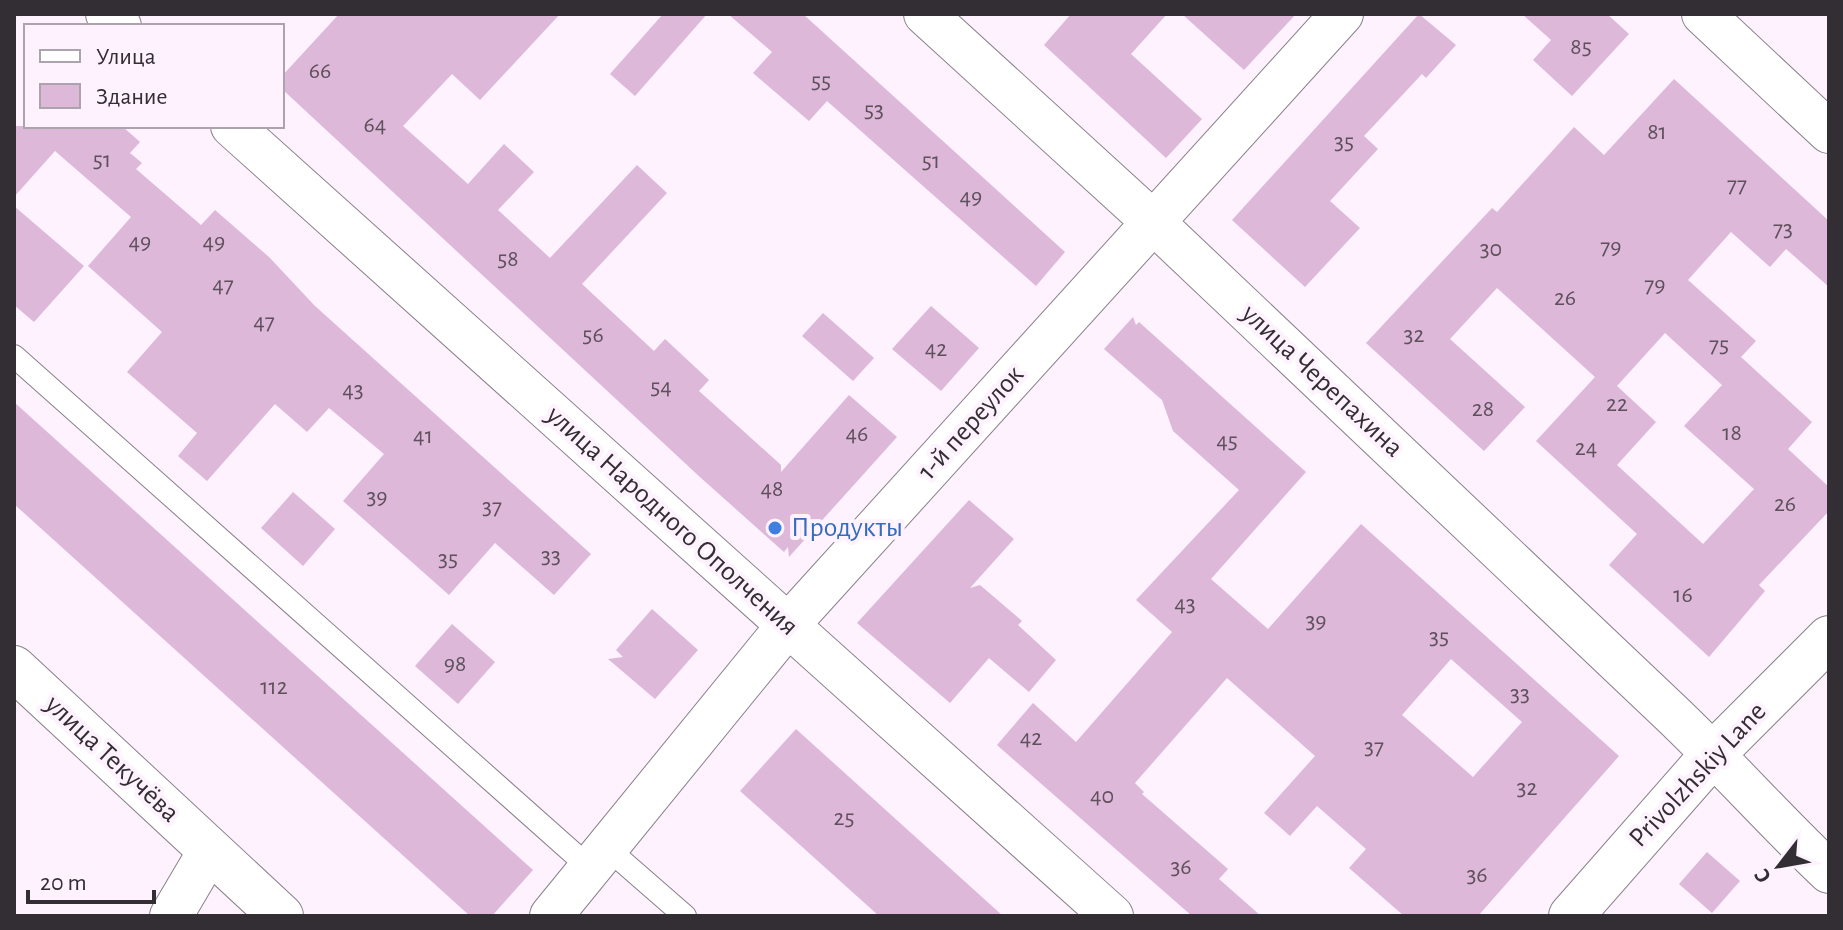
<svg xmlns="http://www.w3.org/2000/svg" width="1843" height="930" viewBox="0 0 1843 930" font-family="'Alegreya Sans',sans-serif">
<style>
.building{fill:#ddb8d9;fill-rule:evenodd}
.lines{fill:none;stroke-linecap:round;stroke-linejoin:round}
.service-casing{stroke:#8a808a;stroke-width:24}
.minor-casing{stroke:#8a808a;stroke-width:44}
.primary-casing{stroke:#8a808a;stroke-width:46}
.service{stroke:#fff;stroke-width:22}
.minor{stroke:#fff;stroke-width:42}
.primary{stroke:#fff;stroke-width:44}
.shop-dot{fill:#3f7fe0;stroke:#fdf2fe;stroke-width:3}
.labels{text-anchor:middle;dominant-baseline:central;stroke-width:8;stroke-linejoin:round;paint-order:stroke}
.number-label{font-size:24px;fill:#5e505c}
.street-label{font-size:28px;fill:#332e33;stroke:#fdf2fe}
.shop-label{font-size:28px;fill:#366cbe;stroke:#fdf2fe;text-anchor:start}
</style>
<rect width="100%" height="100%" fill="#fdf2fe"/>
<!-- building -->
<g class="building">
<polygon points="339,14 560,14 480,100 452,74 403,126 468,184 504,144 534,172 498,210 550,258 637,165 667,193 582,284 654,351 665,339 709,380 699,391 781,465 781,472 849,395 897,437 789,557 788,547 784,552 701,478 282,89 282,76"/>
<polygon points="663,14 707,14 635,96 610,74"/>
<polygon points="728,14 803,14 1065,252 1036,286 827,101 809,121 753,73 772,52"/>
<polygon points="1071,14 1167,14 1131,54 1202,119 1166,158 1044,45"/>
<polygon points="1182,14 1296,14 1244,70"/>
<polygon points="1419,14 1456,45 1426,78 1422,74 1364,136 1378,149 1330,201 1360,228 1305,287 1232,220"/>
<polygon points="1522,14 1607,14 1629,34 1572,96 1533,60 1551,40"/>
<path d="M1674,79L1829,221V287L1786,249L1770,267L1731,232L1688,280L1756,341L1741,357L1812,422L1788,449L1829,487V511L1759,585L1765,591L1709,657L1609,565L1637,534L1536,441L1595,377L1497,288L1450,339L1525,407L1484,451L1366,343L1492,208L1497,212L1574,127L1604,155ZM1665,333L1722,385L1684,426L1754,489L1703,544L1617,465L1656,422L1617,386Z"/>
<polygon points="14,126 122,126 140,142 130,153 142,163 136,169 201,225 215,210 269,257 315,306 591,554 554,595 495,543 449,595 343,501 384,454 329,408 307,432 275,404 207,481 178,456 197,433 127,372 162,332 88,266 131,217 55,151 14,197"/>
<polygon points="14,206 84,266 34,322 14,305"/>
<polygon points="931,306 979,348 941,391 892,349"/>
<polygon points="823,313 874,358 853,381 802,336"/>
<path d="M1133,317L1136,325L1139,322L1306,472L1211,579L1268,629L1361,524L1619,756L1478,916H1404L1349,868L1366,849L1317,806L1290,836L1264,813L1315,756L1227,678L1135,783L1144,792L1142,794L1228,869L1219,879L1261,916H1192L997,745L1033,703L1076,742L1172,632L1136,600L1239,490L1173,431L1162,400L1104,349ZM1451,659L1522,722L1473,777L1402,715Z"/>
<polygon points="14,402 533,870 492,916 470,916 14,504"/>
<polygon points="293,492 335,529 303,566 261,528"/>
<polygon points="969,500 1014,539 970,588 980,585 1022,621 1018,625 1056,660 1029,692 989,658 950,703 857,623"/>
<polygon points="652,609 698,650 655,699 608,659 623,657 616,650"/>
<polygon points="452,624 495,662 458,704 415,666"/>
<polygon points="796,729 1003,916 879,916 740,791"/>
<polygon points="1707,852 1740,881 1712,913 1679,884"/>
</g>
<g class="lines">
<!-- service casing -->
<g class="service-casing">
<g id="service">
<polyline points="14,356 590,868"/>
<polyline points="607,848 685,916"/>
</g>
</g>
<!-- minor casing -->
<g class="minor-casing">
<g id="minor">
<polyline points="107,14 120,26"/>
<path d="M925,14L1153,222L1669,711C1724,763 1774,820 1829,872"/>
<polyline points="1703,14 1829,132"/>
<polyline points="232,126 1112,916"/>
<polyline points="171,916 210,850"/>
<polyline points="551,916 788,625 1342,14"/>
</g>
</g>
<!-- primary casing -->
<g class="primary-casing">
<g id="primary">
<polyline points="14,668 281,916"/>
<polyline points="1571,916 1714,753 1829,638"/>
</g>
</g>
<!-- service -->
<use href="#service" class="service"/>
<!-- minor -->
<use href="#minor" class="minor"/>
<!-- primary -->
<use href="#primary" class="primary"/>
</g>
<!-- markers -->
<circle class="shop-dot" cx="775" cy="528" r="8"/>
<g class="labels">
<!-- number labels -->
<g class="number-label">
<text x="1581" y="47">85</text>
<text x="320" y="71">66</text>
<text x="821" y="81">55</text>
<text x="874" y="110">53</text>
<text x="375" y="125">64</text>
<text x="1657" y="132">81</text>
<text x="1344" y="142">35</text>
<text x="102" y="160">51</text>
<text x="931" y="161">51</text>
<text x="1737" y="185">77</text>
<text x="971" y="197">49</text>
<text x="1783" y="229">73</text>
<text x="140" y="242">49</text>
<text x="214" y="242">49</text>
<text x="1611" y="247">79</text>
<text x="1491" y="249">30</text>
<text x="508" y="259">58</text>
<text x="223" y="285">47</text>
<text x="1655" y="285">79</text>
<text x="1565" y="298">26</text>
<text x="264" y="322">47</text>
<text x="593" y="335">56</text>
<text x="1414" y="335">32</text>
<text x="1719" y="345">75</text>
<text x="936" y="349">42</text>
<text x="661" y="387">54</text>
<text x="353" y="390">43</text>
<text x="1617" y="404">22</text>
<text x="1483" y="409">28</text>
<text x="1732" y="433">18</text>
<text x="857" y="434">46</text>
<text x="423" y="436">41</text>
<text x="1227" y="441">45</text>
<text x="1586" y="448">24</text>
<text x="772" y="489">48</text>
<text x="377" y="497">39</text>
<text x="1785" y="504">26</text>
<text x="492" y="507">37</text>
<text x="551" y="556">33</text>
<text x="448" y="559">35</text>
<text x="1683" y="595">16</text>
<text x="1185" y="604">43</text>
<text x="1316" y="621">39</text>
<text x="1439" y="637">35</text>
<text x="455" y="664">98</text>
<text x="274" y="687">112</text>
<text x="1520" y="694">33</text>
<text x="1031" y="738">42</text>
<text x="1374" y="747">37</text>
<text x="1527" y="788">32</text>
<text x="1102" y="796">40</text>
<text x="844" y="818">25</text>
<text x="1181" y="867">36</text>
<text x="1477" y="875">36</text>
</g>
<!-- street labels -->
<g class="street-label">
<text transform="translate(1322 381) rotate(43)">улица Черепахина</text>
<text transform="translate(971 423) rotate(-48)">1-й переулок</text>
<text transform="translate(672 521) rotate(42)">улица Народного Ополчения</text>
<text transform="translate(112 759) rotate(43)">улица Текучёва</text>
<text transform="translate(1698 775) rotate(-47)">Privolzhskiy Lane</text>
</g>
<!-- shop labels -->
<g class="shop-label">
<text x="791" y="528">Продукты</text>
</g>
</g>
<!-- border -->
<rect width="1843" height="930" fill="none" stroke="#332e33" stroke-width="32"/>
<!-- legend -->
<rect x="24" y="24" width="260" height="104" fill="#fdf2fe" stroke="#aca4ad" stroke-width="2"/>
<rect x="40" y="50" width="40" height="12" fill="#ffffff" stroke="#aca4ad" stroke-width="2"/>
<text x="96" y="64" font-size="24" fill="#332e33">Улица</text>
<rect x="40" y="84" width="40" height="24" fill="#ddb8d9" stroke="#aca4ad" stroke-width="2"/>
<text x="96" y="104" font-size="24" fill="#332e33">Здание</text>
<!-- north arrow -->
<g transform="translate(1779 866) rotate(239)" stroke="#fdf2fe" stroke-width="6" paint-order="stroke">
<path d="M0-6L14 30L0 20L-14 30Z" fill="#332e33"/>
<text y="-12" font-size="22" font-weight="bold" text-anchor="middle" fill="#332e33">С</text>
</g>
<!-- scale -->
<path d="M28 890v12h126v-12" fill="none" stroke="#332e33" stroke-width="4"/>
<text x="40" y="890" font-size="24" fill="#332e33" stroke="#fdf2fe" stroke-width="6" paint-order="stroke">20 m</text>
</svg>
